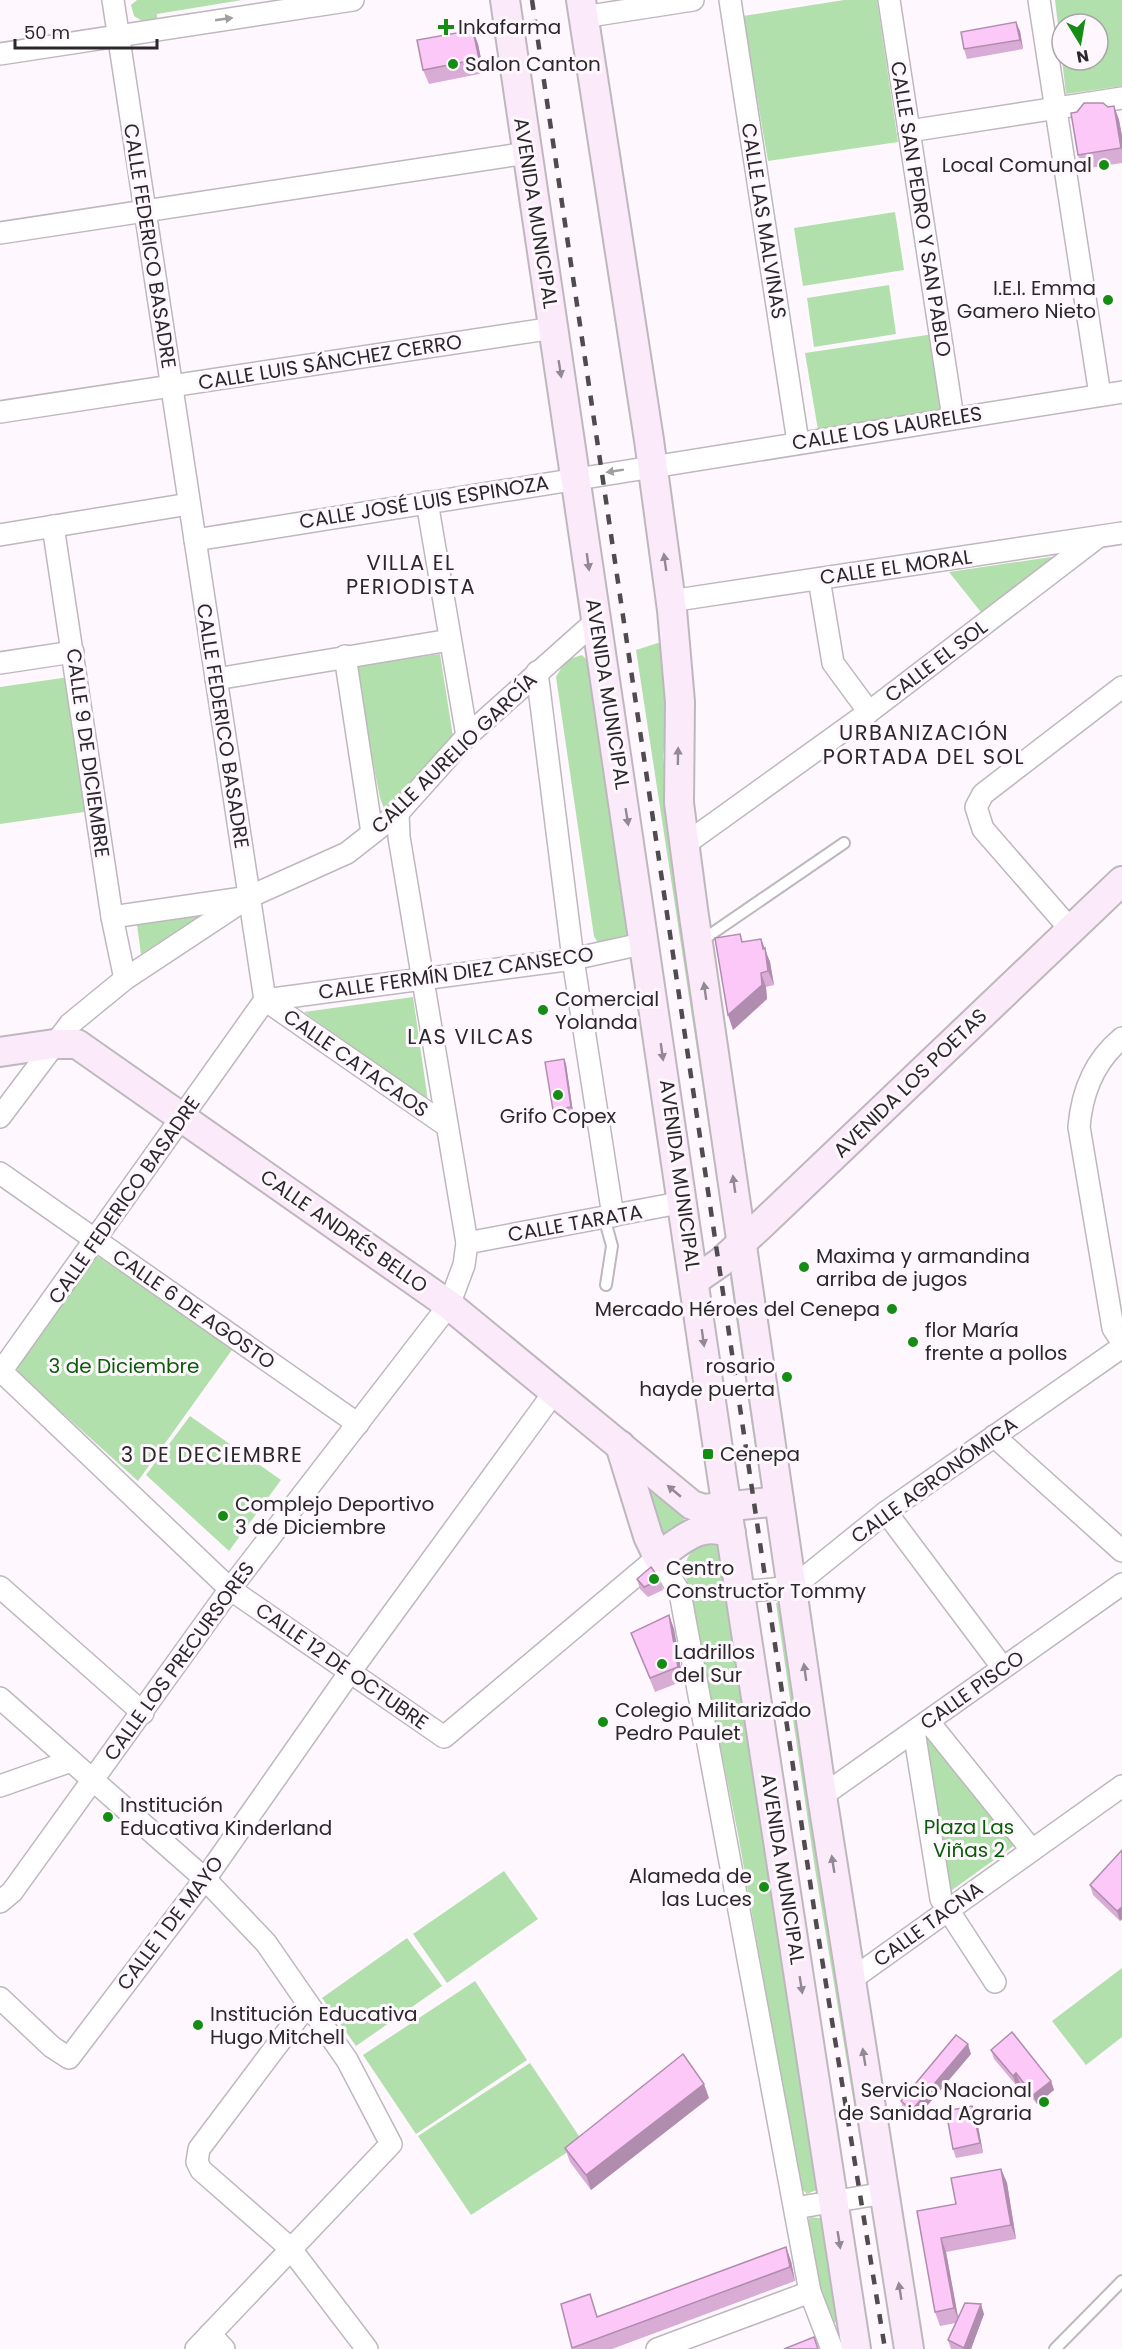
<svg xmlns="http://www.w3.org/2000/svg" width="1122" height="2349" viewBox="0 0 1122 2349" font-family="Poppins,sans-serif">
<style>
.green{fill:#b1e0ac;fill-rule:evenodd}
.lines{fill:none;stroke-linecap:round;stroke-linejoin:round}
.lane-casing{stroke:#bfb7be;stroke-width:14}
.street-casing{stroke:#bfb7be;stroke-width:24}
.secondary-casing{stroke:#bfb7be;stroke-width:32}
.lane{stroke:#fff;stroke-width:10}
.street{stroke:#fff;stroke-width:21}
.secondary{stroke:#faeafa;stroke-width:28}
.rail{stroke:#4f4b4e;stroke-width:4.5;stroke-dasharray:10 10;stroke-linecap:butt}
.wall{fill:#d8acd5}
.shaded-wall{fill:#b08cae}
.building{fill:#fbc8f8;stroke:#b08cae;stroke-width:1.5}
.oneway{fill:#a09e9f}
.oneway2{fill:#928992}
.poi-dot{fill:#158c14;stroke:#fff7fe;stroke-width:2}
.labels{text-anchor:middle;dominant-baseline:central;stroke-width:6;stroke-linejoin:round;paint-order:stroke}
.poi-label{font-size:20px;fill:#2b282a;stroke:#fff7fe;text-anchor:start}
.street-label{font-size:20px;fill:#2b282a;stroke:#fff7fe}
.park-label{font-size:20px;fill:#095d08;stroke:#fff7fe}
.neighbourhood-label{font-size:21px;letter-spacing:1.5px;fill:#2b282a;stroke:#fff7fe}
</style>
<rect width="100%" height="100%" fill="#fff7fe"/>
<!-- green -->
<g class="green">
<polygon points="137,0 242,0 157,14 157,19 144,22 134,16 131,5"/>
<polygon points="844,0 877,0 898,142 768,161 743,16"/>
<path d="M1055,0H1122V86L1066,94ZM1062,24H1098V60H1062Z"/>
<polygon points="895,212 904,270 803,286 794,228"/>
<polygon points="889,285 896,334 814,347 807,298"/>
<polygon points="934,334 945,411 818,430 805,353"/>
<polygon points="1051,557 1058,559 984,616 949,572"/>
<polygon points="664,641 667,724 663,757 730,1229 725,1233 636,650"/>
<polygon points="440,654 454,743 385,811 380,798 354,666"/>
<polygon points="582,655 590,663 630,934 626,938 598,943 594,936 556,677 566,660"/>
<polygon points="69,677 91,811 0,824 0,687"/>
<polygon points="200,916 141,954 137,925"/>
<polygon points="413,997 428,1101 304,1012"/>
<polygon points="94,1254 234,1347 138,1481 18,1373 17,1366"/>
<polygon points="738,1270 768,1486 761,1487 730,1277"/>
<polygon points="190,1416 281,1480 229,1551 146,1475"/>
<polygon points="643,1476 684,1516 684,1521 666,1537 660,1538"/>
<path d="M712,1542L723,1550L821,2188L807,2194L800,2187L738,1834L684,1568C688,1553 695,1544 712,1542Z"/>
<polygon points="786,1601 874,2177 866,2177 815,1869 776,1603"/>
<polygon points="928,1733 1015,1845 945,1895 920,1735"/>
<polygon points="504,1871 538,1919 447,1983 413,1934"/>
<polygon points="407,1938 442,1986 356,2046 322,1998"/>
<polygon points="1122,1968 1122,2037 1086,2065 1052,2021"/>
<polygon points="475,1981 527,2060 416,2134 363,2055"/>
<polygon points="530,2063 583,2142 471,2215 418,2136"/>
<polygon points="810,2217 819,2218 827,2224 839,2322 830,2323 820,2294 806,2224"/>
</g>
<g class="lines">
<!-- lane casing -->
<g class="lane-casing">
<g id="lane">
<polyline points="701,941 844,843"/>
<polyline points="604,1217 612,1246 606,1285"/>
<polyline points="1055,2349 1122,2281"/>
</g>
</g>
<!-- street casing -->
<g class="street-casing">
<g id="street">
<polyline points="730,0 798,442"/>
<polyline points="889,0 953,418"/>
<polyline points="1039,0 1100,395"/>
<polyline points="583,17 693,0"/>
<polyline points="0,54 353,0"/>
<polyline points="909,131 1122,98"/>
<polyline points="0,233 527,153"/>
<polyline points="0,412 554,328"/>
<polyline points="427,502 467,736"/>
<polyline points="53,526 112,917 125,979"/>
<polyline points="0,535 189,504"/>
<polyline points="195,540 1122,392"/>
<polyline points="819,579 833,663 869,712"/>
<polyline points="670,601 1122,533"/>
<polyline points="345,656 372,833"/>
<polyline points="0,663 73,652"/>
<polyline points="537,672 573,959 613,1216"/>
<polyline points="216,679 450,640"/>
<polyline points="684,845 869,712 1098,537"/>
<polyline points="112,917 243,898"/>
<polyline points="1071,930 983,829 976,807 983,794 1122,687"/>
<polyline points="265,1000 573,959 646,943"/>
<polyline points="265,1000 447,1126"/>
<path d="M1122,1038C1094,1061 1082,1091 1079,1127L1113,1328L1122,1342"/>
<polyline points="0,1117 70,1024 125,979 249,897 347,853 398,813 467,736 596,621"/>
<polyline points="0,1173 358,1424"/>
<polyline points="467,1243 684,1202"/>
<polyline points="1,1371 230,1589 444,1737 658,1557 680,1593 810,2292 832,2349"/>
<polyline points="0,1373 265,1000 113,0"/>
<polyline points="994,1436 1122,1551"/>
<polyline points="886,1512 1003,1668"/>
<polyline points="0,1587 143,1713"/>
<polyline points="741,1592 793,1587 886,1512 1122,1347"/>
<polyline points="0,1698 205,1879 266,1943 347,2060 391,2144 196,2349"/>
<polyline points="928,1721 1031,1849"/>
<polyline points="914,1731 941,1899 995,1982"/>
<polyline points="0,1786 71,1761"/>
<polyline points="822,1796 1122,1584"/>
<polyline points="0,1902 12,1892 230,1589 449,1305 464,1265 467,1243 399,837 398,813"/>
<polyline points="852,1979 1122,1786"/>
<polyline points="0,1998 52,2047 69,2058 205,1879 350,1672 555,1391"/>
<polyline points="308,2004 199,2149 197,2162 201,2170 290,2248 367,2349"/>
<polyline points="795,2208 885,2193"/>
<polyline points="210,2334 224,2349"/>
<polyline points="657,2349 810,2292"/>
</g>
</g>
<!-- secondary casing -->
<g class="secondary-casing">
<g id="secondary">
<polyline points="505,0 722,1476 856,2349"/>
<polyline points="581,0 649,440 672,610 680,702 679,803 693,909 822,1796 909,2349"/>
<polyline points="0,1052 54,1044 77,1044 449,1305 692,1505 704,1509 779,1501"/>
<polyline points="695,1280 721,1262 761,1225 1122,881"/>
<path d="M620,1445L648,1536L658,1557C683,1539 700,1521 731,1533"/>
</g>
</g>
<!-- lane -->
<use href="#lane" class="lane"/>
<!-- street -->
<use href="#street" class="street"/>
<!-- secondary -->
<use href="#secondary" class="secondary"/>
<!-- rail -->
<polyline class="rail" points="532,0 816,1922 885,2349"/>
</g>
<!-- wall -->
<g class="wall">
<polygon points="1020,31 1023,49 967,59 964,49"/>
<polygon points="478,44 484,73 429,84 423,70"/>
<polygon points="1114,106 1119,120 1122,136 1122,163 1083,169 1078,155 1077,112"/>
<polygon points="761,939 770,962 774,985 766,987 767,999 733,1030 743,942"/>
<polygon points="564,1059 566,1064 573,1112 555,1115 553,1110"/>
<polygon points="637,1579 660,1580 663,1590 648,1597 640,1589"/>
<polygon points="669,1615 674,1629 683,1681 655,1692 631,1633"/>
<polygon points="1122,1850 1122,1919 1120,1921 1093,1895 1090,1885"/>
<polygon points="991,2050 1051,2081 1054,2090 1037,2104 1020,2083 1016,2085 994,2059"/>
<polygon points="971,2054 915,2120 904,2111 901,2101"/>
<polygon points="709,2098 591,2190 570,2162 565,2148"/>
<polygon points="976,2115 983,2153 956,2158 953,2149"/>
<polygon points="1001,2169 1007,2183 1016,2239 946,2252 958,2318 984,2314 971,2349 951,2349 948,2340 956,2323 940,2326 935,2312 917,2211 956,2204"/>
<polygon points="786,2247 791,2261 795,2281 612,2349 573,2349 561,2304 598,2317"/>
</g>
<!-- shaded-wall -->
<g class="shaded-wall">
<polygon points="1016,22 1020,31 1023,49 1020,40"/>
<polygon points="473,30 478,44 484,73 479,59"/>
<polygon points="1114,106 1119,120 1122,136 1122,151"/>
<polygon points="761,939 770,962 774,985 768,971"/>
<polygon points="761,973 766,987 767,999 733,1030 728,1015"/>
<polygon points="564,1059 566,1064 573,1112 571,1107"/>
<polygon points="669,1615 674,1629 683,1681 678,1667"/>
<polygon points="1122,1907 1122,1919 1120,1921 1117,1911"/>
<polygon points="968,2044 971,2054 915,2120 912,2110"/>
<polygon points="1016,2073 1020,2083 1016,2085 1013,2076"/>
<polygon points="1051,2081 1054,2090 1037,2104 1033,2095"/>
<polygon points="704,2084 709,2098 591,2190 586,2175"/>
<polygon points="972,2106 976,2115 983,2153 980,2143"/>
<polygon points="1001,2169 1007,2183 1016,2239 1011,2225"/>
<polygon points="941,2238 946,2252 959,2322 954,2308"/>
<polygon points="786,2247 791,2261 795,2281 790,2267"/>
<polygon points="981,2304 984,2314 971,2349 964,2349"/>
</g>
<!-- building -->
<g class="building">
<polygon points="1016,22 1020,40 964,49 961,32"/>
<polygon points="473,30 479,59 423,70 417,40"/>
<polygon points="1084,103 1103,103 1108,107 1114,106 1121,148 1078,155 1071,113 1077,112"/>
<polygon points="740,934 742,942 761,939 763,949 765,948 768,971 761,973 762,985 728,1015 715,938"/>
<polygon points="564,1059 571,1107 553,1110 545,1062"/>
<polygon points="651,1567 660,1580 644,1587 637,1579"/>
<polygon points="669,1615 678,1667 650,1678 631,1633"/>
<polygon points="1122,1850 1122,1907 1117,1911 1090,1885"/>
<polygon points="1012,2032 1051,2081 1033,2095 1016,2073 1013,2076 991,2050"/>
<polygon points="956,2035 968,2044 912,2110 901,2101"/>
<polygon points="683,2054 704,2084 586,2175 565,2148"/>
<polygon points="972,2106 980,2143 953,2149 946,2111"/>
<polygon points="1001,2169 1011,2225 941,2238 954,2308 935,2312 917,2211 956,2204 951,2178"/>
<polygon points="786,2247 790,2267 572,2348 561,2304 590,2294 597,2317"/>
<polygon points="965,2303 981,2304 964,2348 948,2340"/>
<polygon points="814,2337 818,2349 784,2349"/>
</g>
<!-- one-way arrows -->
<defs><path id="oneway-solid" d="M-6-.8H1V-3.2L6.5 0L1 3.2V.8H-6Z" transform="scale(1.5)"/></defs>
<g class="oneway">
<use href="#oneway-solid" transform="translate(224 19) rotate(-8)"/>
<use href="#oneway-solid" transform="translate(615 471) rotate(171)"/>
</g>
<g class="oneway2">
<use href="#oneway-solid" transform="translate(560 369) rotate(81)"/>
<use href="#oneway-solid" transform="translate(588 562) rotate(82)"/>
<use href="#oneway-solid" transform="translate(665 562) rotate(-98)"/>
<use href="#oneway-solid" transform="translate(678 756) rotate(-89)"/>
<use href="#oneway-solid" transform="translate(627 817) rotate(81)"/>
<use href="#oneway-solid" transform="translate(705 991) rotate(-98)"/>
<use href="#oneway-solid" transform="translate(662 1052) rotate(82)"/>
<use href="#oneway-solid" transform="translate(734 1184) rotate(-98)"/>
<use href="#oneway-solid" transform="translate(703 1338) rotate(82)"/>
<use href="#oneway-solid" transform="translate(674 1491) rotate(-140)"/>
<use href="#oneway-solid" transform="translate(805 1672) rotate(-98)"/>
<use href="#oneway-solid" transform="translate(833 1864) rotate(-99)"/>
<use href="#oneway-solid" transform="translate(801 1985) rotate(81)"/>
<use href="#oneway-solid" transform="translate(864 2057) rotate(-99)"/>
<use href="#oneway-solid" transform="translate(839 2240) rotate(81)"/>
<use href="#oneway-solid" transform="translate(900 2291) rotate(-99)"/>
</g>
<!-- markers -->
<g class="poi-dot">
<path d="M443 18h6v6h6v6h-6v6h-6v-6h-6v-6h6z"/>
<circle cx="453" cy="64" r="6"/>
<circle cx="1104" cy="165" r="6"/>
<circle cx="1108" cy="300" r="6"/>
<circle cx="543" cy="1010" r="6"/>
<circle cx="558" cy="1095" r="6"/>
<circle cx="804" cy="1267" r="6"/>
<circle cx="892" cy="1309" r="6"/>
<circle cx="913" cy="1342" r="6"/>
<circle cx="787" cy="1377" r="6"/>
<rect x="702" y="1448" width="12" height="12" rx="3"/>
<circle cx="223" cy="1516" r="6"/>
<circle cx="654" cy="1579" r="6"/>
<circle cx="662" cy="1664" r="6"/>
<circle cx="603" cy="1722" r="6"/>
<circle cx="108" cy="1817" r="6"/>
<circle cx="764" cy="1887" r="6"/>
<circle cx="198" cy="2025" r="6"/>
<circle cx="1044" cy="2102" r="6"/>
</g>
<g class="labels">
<!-- poi labels -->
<g class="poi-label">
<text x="458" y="27">Inkafarma</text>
<text x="465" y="64">Salon Canton</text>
<text x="1092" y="165" text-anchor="end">Local Comunal</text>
<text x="1096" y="288" text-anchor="end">I.E.I. Emma<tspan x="1096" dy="23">Gamero Nieto</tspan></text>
<text x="555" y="999">Comercial<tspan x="555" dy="23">Yolanda</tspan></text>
<text x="558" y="1116" text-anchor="middle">Grifo Copex</text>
<text x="816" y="1256">Maxima y armandina<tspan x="816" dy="23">arriba de jugos</tspan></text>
<text x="880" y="1309" text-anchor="end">Mercado Héroes del Cenepa</text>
<text x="925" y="1330">flor María<tspan x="925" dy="23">frente a pollos</tspan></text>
<text x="775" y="1366" text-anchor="end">rosario<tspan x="775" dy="23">hayde puerta</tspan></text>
<text x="720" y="1454">Cenepa</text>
<text x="235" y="1504">Complejo Deportivo<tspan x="235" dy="23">3 de Diciembre</tspan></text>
<text x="666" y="1568">Centro<tspan x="666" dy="23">Constructor Tommy</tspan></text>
<text x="674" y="1652">Ladrillos<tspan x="674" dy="23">del Sur</tspan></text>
<text x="615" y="1710">Colegio Militarizado<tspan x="615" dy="23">Pedro Paulet</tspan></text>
<text x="120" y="1805">Institución<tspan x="120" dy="23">Educativa Kinderland</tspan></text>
<text x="752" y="1876" text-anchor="end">Alameda de<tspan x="752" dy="23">las Luces</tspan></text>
<text x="210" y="2014">Institución Educativa<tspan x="210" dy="23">Hugo Mitchell</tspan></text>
<text x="1032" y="2090" text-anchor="end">Servicio Nacional<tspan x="1032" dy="23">de Sanidad Agraria</tspan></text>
</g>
<!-- street labels -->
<g class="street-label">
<text transform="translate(921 209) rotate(81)">CALLE SAN PEDRO Y SAN PABLO</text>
<text transform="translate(536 213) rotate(81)">AVENIDA MUNICIPAL</text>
<text transform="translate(764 221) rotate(81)">CALLE LAS MALVINAS</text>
<text transform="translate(150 246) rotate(81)">CALLE FEDERICO BASADRE</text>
<text transform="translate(330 362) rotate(-9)">CALLE LUIS SÁNCHEZ CERRO</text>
<text transform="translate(887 428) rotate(-9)">CALLE LOS LAURELES</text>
<text transform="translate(424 502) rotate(-9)">CALLE JOSÉ LUIS ESPINOZA</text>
<text transform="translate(896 567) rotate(-8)">CALLE EL MORAL</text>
<text transform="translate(936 661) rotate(-37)">CALLE EL SOL</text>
<text transform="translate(608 694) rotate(81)">AVENIDA MUNICIPAL</text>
<text transform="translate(223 726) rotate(81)">CALLE FEDERICO BASADRE</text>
<text transform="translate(88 753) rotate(82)">CALLE 9 DE DICIEMBRE</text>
<text transform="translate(454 753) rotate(-44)">CALLE AURELIO GARCÍA</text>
<text transform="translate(456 973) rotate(-8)">CALLE FERMÍN DIEZ CANSECO</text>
<text transform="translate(356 1063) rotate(35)">CALLE CATACAOS</text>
<text transform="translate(910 1083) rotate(-44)">AVENIDA LOS POETAS</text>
<text transform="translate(680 1175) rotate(82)">AVENIDA MUNICIPAL</text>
<text transform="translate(124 1200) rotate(-55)">CALLE FEDERICO BASADRE</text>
<text transform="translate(575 1223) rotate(-10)">CALLE TARATA</text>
<text transform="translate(344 1231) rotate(35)">CALLE ANDRÉS BELLO</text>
<text transform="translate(194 1309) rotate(35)">CALLE 6 DE AGOSTO</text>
<text transform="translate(934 1480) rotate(-36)">CALLE AGRONÓMICA</text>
<text transform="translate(179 1661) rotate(-54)">CALLE LOS PRECURSORES</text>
<text transform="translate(342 1666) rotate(35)">CALLE 12 DE OCTUBRE</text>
<text transform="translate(972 1690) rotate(-35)">CALLE PISCO</text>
<text transform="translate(783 1869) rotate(81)">AVENIDA MUNICIPAL</text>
<text transform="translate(170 1923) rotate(-53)">CALLE 1 DE MAYO</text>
<text transform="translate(928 1924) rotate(-36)">CALLE TACNA</text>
</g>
<!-- park labels -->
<g class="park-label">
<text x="124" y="1366">3 de Diciembre</text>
<text x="969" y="1827">Plaza Las<tspan x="969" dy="23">Viñas 2</tspan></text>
</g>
<!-- neighbourhood labels -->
<g class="neighbourhood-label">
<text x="411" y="562">VILLA EL<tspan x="411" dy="24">PERIODISTA</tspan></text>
<text x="924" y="732">URBANIZACIÓN<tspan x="924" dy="24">PORTADA DEL SOL</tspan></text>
<text x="471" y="1036">LAS VILCAS</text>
<text x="212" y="1454">3 DE DECIEMBRE</text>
</g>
</g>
<!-- north arrow -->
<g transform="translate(1080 42) rotate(169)"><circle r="28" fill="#fff7fe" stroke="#aaa4a9" stroke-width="1.5"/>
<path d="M0-4.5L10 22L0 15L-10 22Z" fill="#158c14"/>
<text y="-9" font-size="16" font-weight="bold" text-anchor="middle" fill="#2b282a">N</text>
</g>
<!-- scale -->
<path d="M15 39v9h142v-9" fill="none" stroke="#2b282a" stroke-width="3"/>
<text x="24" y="39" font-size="18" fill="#2b282a" stroke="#fff7fe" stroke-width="4.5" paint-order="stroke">50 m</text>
</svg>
